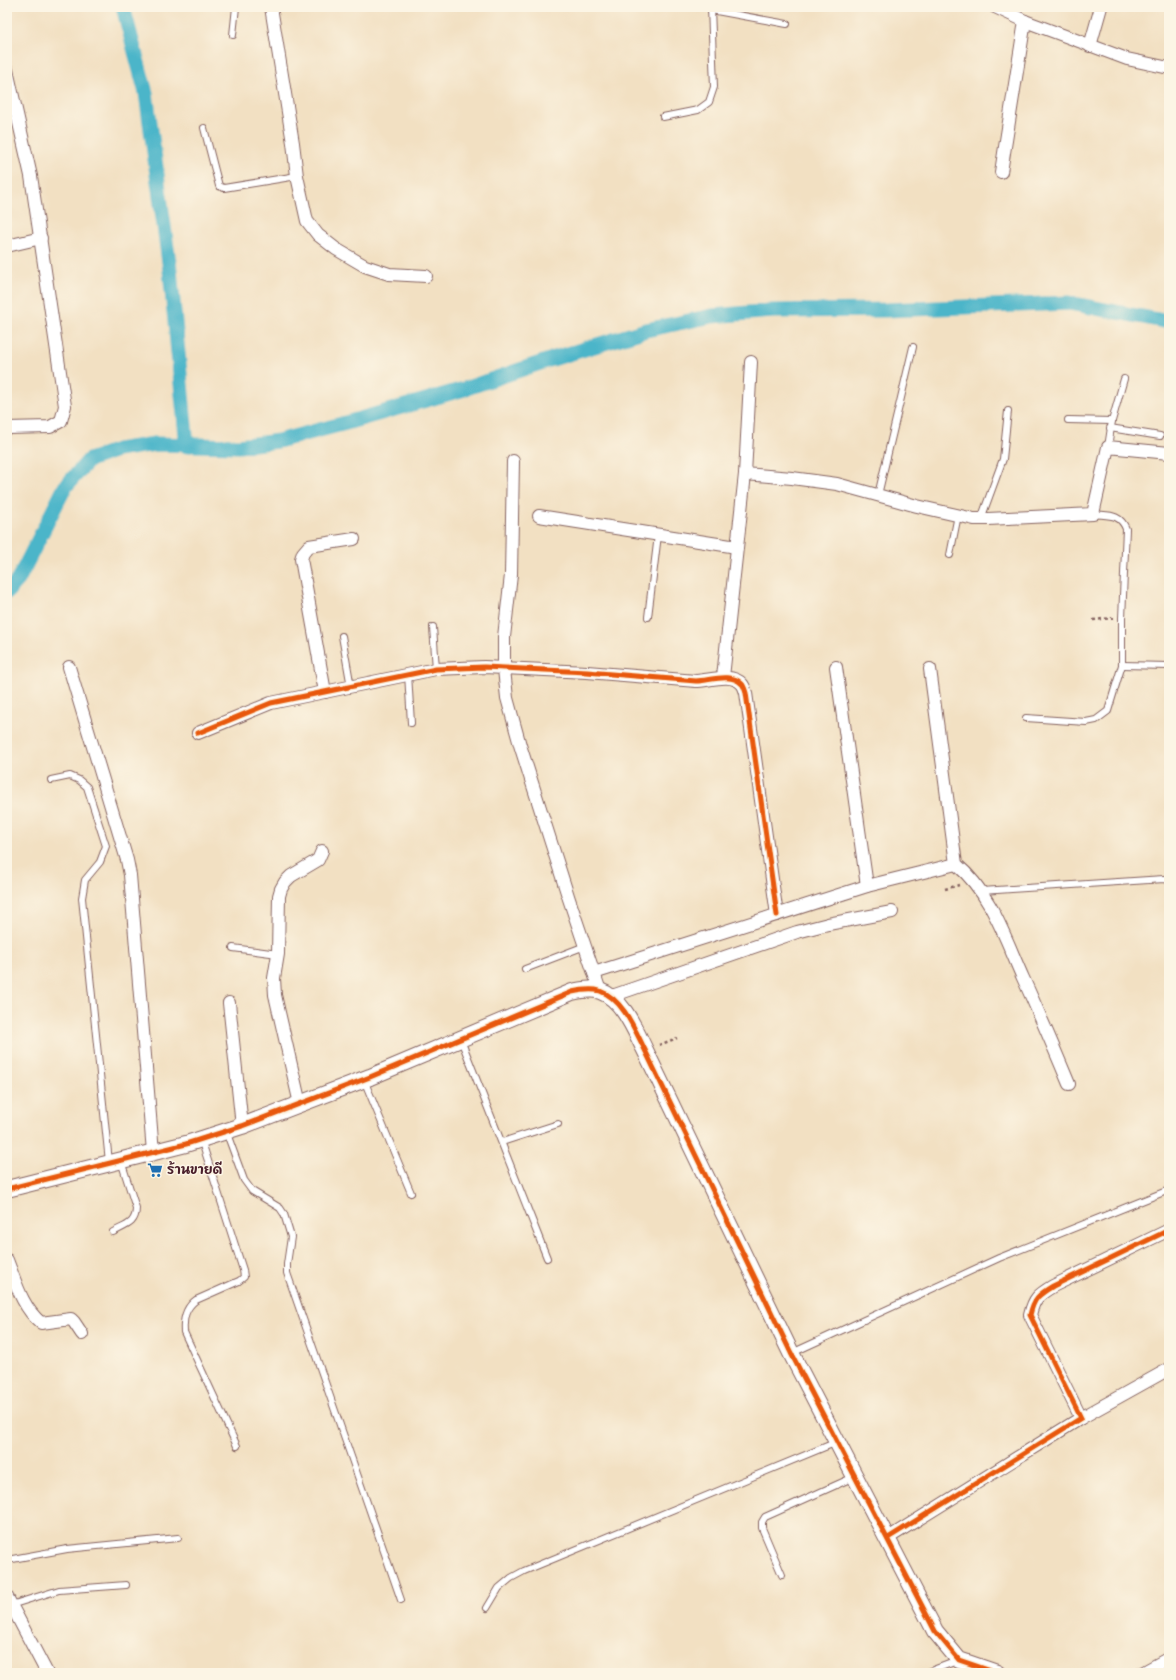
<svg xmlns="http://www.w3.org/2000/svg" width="1176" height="1680" viewBox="0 0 1176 1680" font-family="Pangolin,'Playpen Sans Thai',sans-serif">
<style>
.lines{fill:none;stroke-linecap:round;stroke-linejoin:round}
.canal{stroke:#4bb5c9;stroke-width:15}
.service-casing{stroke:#856360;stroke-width:8}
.minor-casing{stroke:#856360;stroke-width:14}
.tertiary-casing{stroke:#856360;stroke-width:18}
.path{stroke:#856360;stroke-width:2.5;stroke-dasharray:3 3;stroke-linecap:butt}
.service{stroke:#fff;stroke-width:6}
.minor{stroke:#fff;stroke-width:12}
.tertiary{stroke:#fff;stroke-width:16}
.cycleway-casing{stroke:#fcf5e5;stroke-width:8}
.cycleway{stroke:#e8590c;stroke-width:5}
.labels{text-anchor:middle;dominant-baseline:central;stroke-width:3;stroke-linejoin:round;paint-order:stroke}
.poi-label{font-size:13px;font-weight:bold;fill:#4a1f2b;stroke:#fcf5e5;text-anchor:start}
</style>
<rect width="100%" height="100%" fill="#fcf5e5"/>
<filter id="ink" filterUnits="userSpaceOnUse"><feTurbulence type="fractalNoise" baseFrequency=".025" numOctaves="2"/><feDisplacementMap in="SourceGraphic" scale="8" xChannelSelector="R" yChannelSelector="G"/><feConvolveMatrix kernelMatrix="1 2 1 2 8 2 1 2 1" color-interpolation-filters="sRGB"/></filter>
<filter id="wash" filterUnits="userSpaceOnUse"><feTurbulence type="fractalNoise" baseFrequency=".012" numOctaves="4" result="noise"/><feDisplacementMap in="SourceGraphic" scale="16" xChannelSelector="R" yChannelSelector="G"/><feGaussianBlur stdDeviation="0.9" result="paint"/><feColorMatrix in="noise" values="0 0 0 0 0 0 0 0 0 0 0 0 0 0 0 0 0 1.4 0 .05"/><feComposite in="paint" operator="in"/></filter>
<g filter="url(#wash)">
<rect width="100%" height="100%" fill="#f2e0c2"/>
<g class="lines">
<!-- canal -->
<g class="canal">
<polyline points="123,7 146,93 170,270 187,446"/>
<polyline points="7,592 18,580 65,487 89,460 117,450 155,444 239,446 278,441 346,423 464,389 552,359 646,330 712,316 773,311 886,310 1069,303 1169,322"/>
</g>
</g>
</g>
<g filter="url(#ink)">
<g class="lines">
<!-- service casing -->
<g class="service-casing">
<g id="service">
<polyline points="711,10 787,24"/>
<polyline points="233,35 236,7"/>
<polyline points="663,117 698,110 709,102 714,87 711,7"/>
<polyline points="204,128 219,186 224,188 297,176"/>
<polyline points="1068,420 1112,421"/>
<polyline points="1110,428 1160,436"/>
<polyline points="1108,447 1112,421 1124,379"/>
<polyline points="878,495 913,347"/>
<polyline points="981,519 1003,459 1008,411"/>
<polyline points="950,555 958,515"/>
<polyline points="648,617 658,535"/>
<polyline points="433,627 436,669"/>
<polyline points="342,636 351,687"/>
<polyline points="1122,665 1169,666"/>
<polyline points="408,674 411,723"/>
<path d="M1026,718L1086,722L1096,720L1108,711L1122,665V618L1126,529C1120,513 1108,516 1093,514"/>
<polyline points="51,780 70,776 79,780 87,787 106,846 100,862 85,880 82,898 109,1162"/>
<polyline points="982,891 1164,879 1169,880"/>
<polyline points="233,948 278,954"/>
<polyline points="525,969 585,946"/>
<polyline points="461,1040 547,1258"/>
<polyline points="364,1080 411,1193"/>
<polyline points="226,1131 244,1180 252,1191 280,1208 284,1214 291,1237 287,1264 287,1273 401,1600"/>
<path d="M201,1139L243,1270L244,1277L239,1281L196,1300C185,1308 183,1319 184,1332L237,1446"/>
<polyline points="502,1142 558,1124"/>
<path d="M113,1232C126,1225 136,1224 136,1208L121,1161"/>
<polyline points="792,1353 999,1258 1169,1190"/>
<polyline points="7,1560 67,1549 178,1538"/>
<polyline points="782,1575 762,1528 762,1522 765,1517 854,1477"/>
<polyline points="11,1605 59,1590 126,1585"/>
<polyline points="487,1608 499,1588 511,1578 524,1571 837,1442"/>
<polyline points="925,1673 957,1661"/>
</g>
</g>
<!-- minor casing -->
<g class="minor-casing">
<g id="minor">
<polyline points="271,7 293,143 297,176 307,221 318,235 336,249 365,266 389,274 426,276"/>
<polyline points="995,7 1025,21 1127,59 1169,68"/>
<polyline points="1090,46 1101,7"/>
<polyline points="7,70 31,176 65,406 61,421 50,427 7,428"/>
<polyline points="1001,172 1025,21"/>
<polyline points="7,246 41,238"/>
<polyline points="513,461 511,575 504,637 504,669 507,698 520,745 569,899 600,991"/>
<polyline points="745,474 792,478 837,484 917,506 974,519 988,519 1093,514 1108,447 1169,453"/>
<polyline points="539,516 737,547"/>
<polyline points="69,667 127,860 130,875 153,1152"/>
<polyline points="836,667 867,886"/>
<path d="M930,669L956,864C991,893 1005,938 1023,978C1039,1013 1054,1048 1069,1084"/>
<polyline points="723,677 745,474 751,362"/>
<polyline points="325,692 301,559 303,553 309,546 354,539"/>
<path d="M198,733L271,703L436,669L484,667L587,672L696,681C709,681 731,672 742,684C744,686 745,690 746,693L777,915"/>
<polyline points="594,973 867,886 956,864"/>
<polyline points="609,997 797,932 828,924 892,912"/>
<polyline points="229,1003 242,1126"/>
<polyline points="300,1104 275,995 274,978 278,954 279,896 281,889 285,882 291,876 318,860 322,851"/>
<path d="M7,1260C16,1283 22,1307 41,1323L71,1319L74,1322L82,1334"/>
<polyline points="1081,1418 1169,1369"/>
<path d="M888,1538L1081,1418L1030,1315C1034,1298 1038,1295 1053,1286L1169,1230"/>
<polyline points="7,1597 47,1673"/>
<polyline points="1142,1673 1169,1658"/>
</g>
</g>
<!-- tertiary casing -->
<g class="tertiary-casing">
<path id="tertiary" d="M7,1189L186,1144L242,1126L370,1077L572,992C581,990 591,988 600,991C623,999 635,1030 645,1050L791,1353L935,1631L959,1660L997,1673"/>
</g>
<!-- path -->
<g class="path">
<polyline points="1093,620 1113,618"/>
<polyline points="945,889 959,885"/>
<polyline points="659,1045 677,1038"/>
</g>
<!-- service -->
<use href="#service" class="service"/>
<!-- minor -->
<use href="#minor" class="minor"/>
<!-- tertiary -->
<use href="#tertiary" class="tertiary"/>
<!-- cycleway casing -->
<g class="cycleway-casing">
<g id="cycleway">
<path d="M198,733L271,703L436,669L484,667L587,672L696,681C709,681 731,672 742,684C744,686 745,690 746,693L777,915"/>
<path d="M7,1189L186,1144L242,1126L370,1077L572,992C581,990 591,988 600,991C623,999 635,1030 645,1050L791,1353L935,1631L959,1660L997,1673"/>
<path d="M888,1538L1081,1418L1030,1315C1034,1298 1038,1295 1053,1286L1169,1230"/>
</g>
</g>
<!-- cycleway -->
<use href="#cycleway" class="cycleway"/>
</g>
</g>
<!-- icons -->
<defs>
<g id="supermarket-bare" transform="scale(1.2)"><path d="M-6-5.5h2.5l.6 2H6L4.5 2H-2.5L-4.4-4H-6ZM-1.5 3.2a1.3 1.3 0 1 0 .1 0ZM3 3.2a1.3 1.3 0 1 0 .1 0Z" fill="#1f6fb2" stroke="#fcf5e5" stroke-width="2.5" paint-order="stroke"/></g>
</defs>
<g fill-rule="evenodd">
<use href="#supermarket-bare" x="155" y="1170"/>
</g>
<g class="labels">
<!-- poi labels -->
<g class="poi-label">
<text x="167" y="1170">ร้านขายดี</text>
</g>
</g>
<!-- margin -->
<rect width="1176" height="1680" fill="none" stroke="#fcf5e5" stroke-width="24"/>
</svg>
